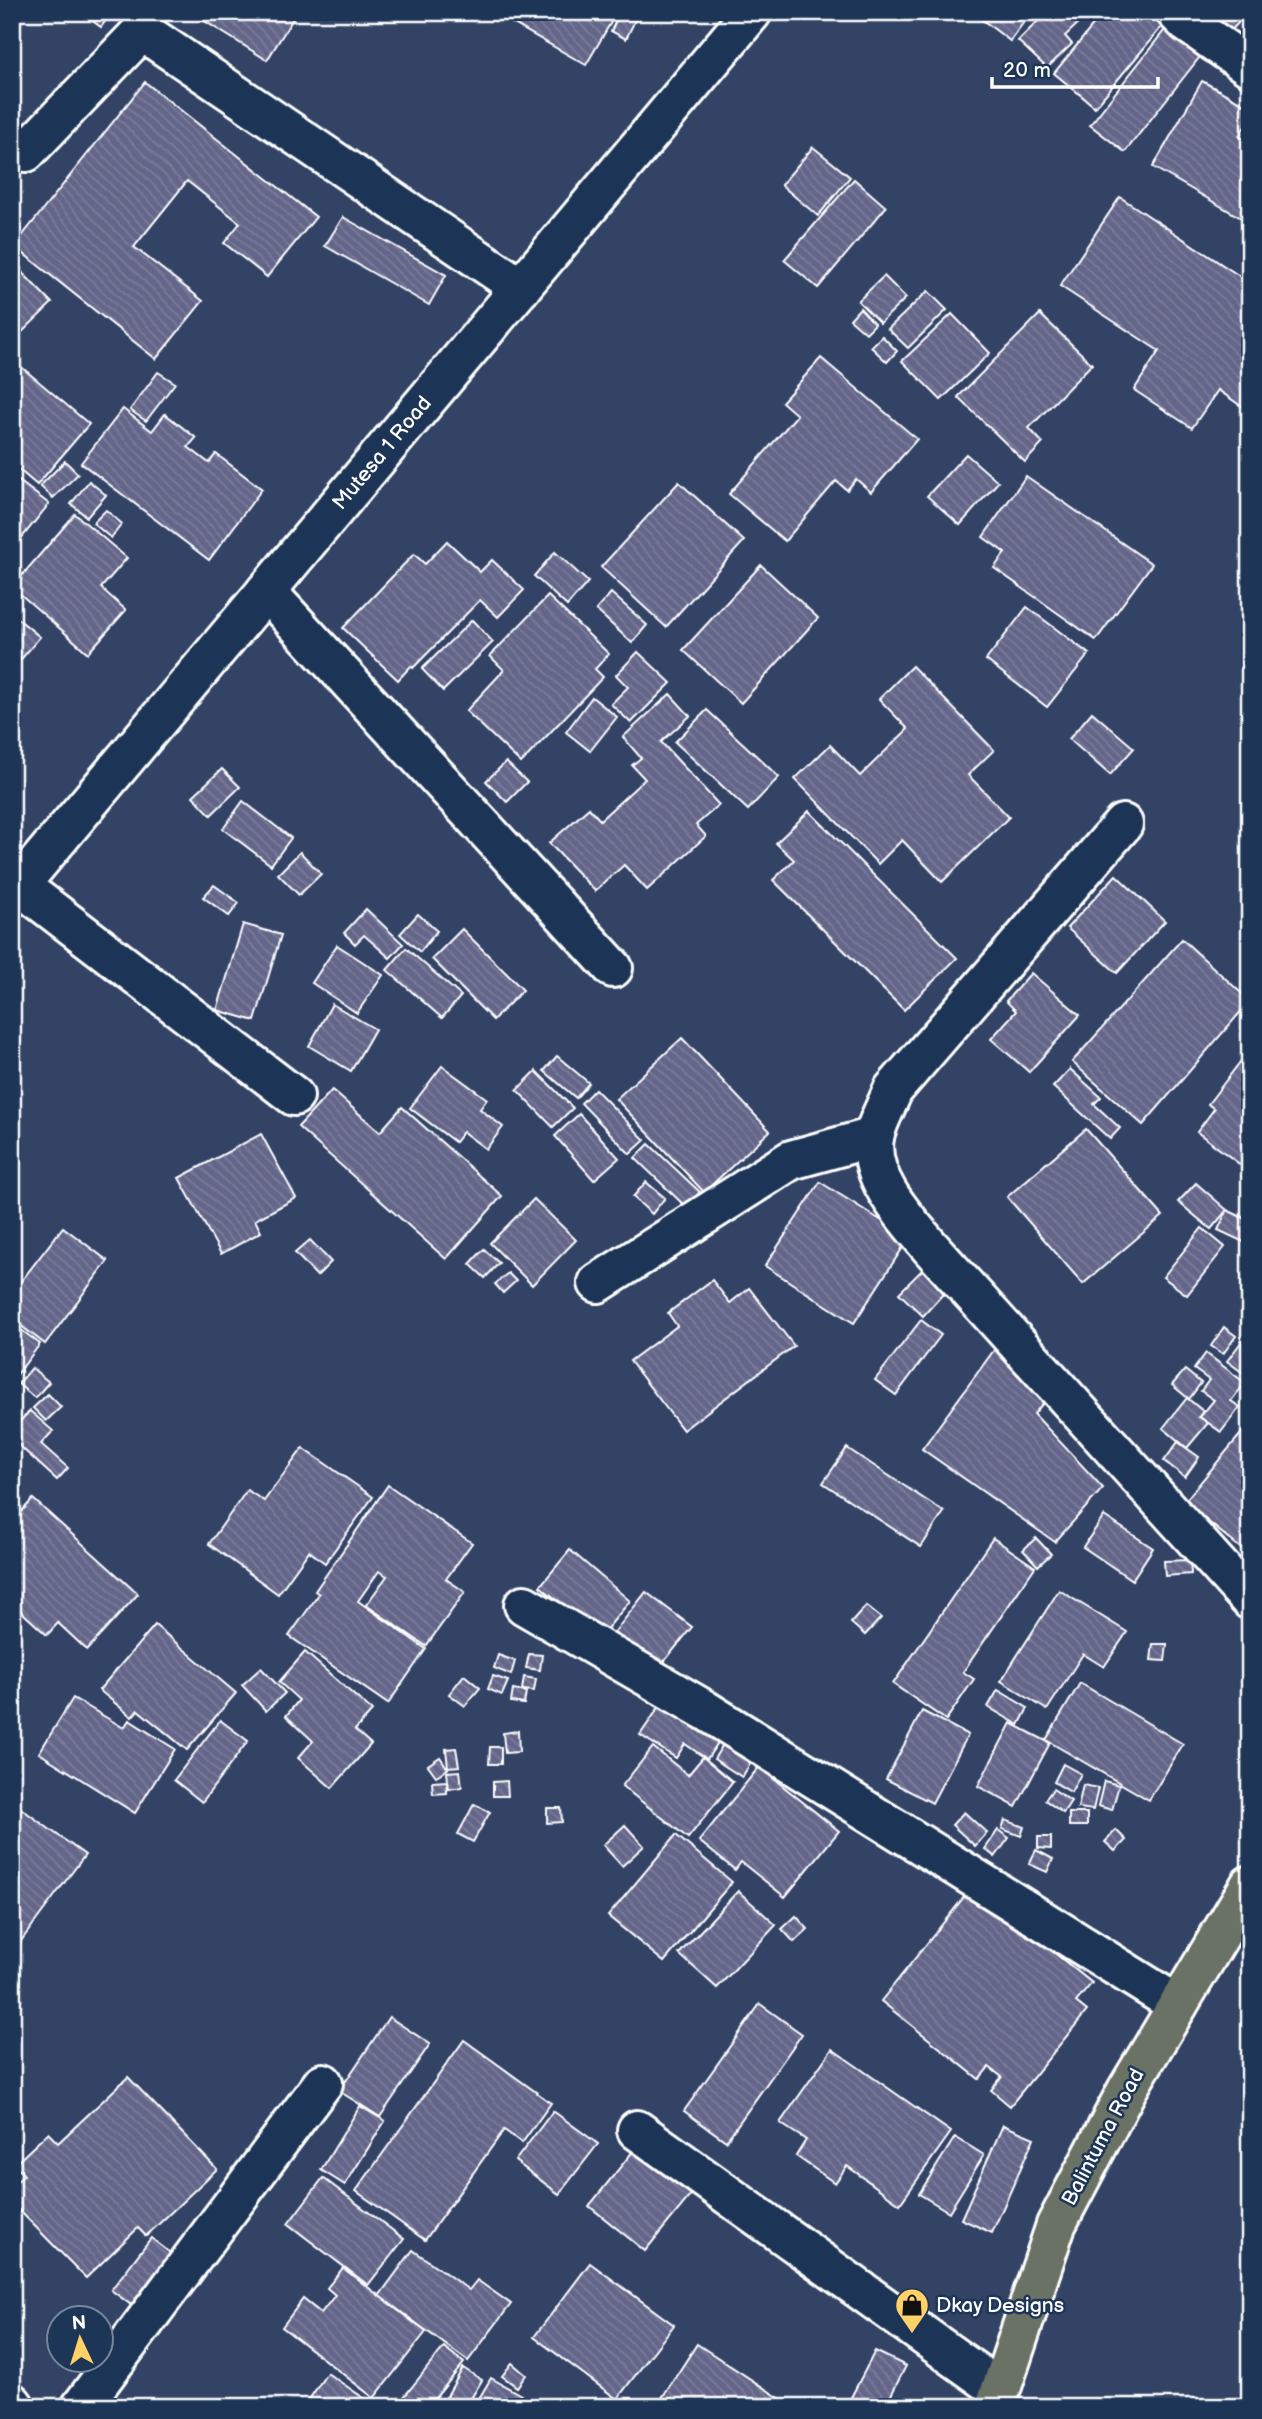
<svg xmlns="http://www.w3.org/2000/svg" width="1262" height="2419" viewBox="0 0 1262 2419" font-family="'Balsamiq Sans',sans-serif">
<style>
.building{fill:url(#building-back-hatch);stroke:#fff;stroke-width:2}
.lines{fill:none;stroke-linecap:round;stroke-linejoin:round}
.minor-casing{stroke:#fff;stroke-width:44}
.major-casing{stroke:#fff;stroke-width:44}
.minor{stroke:#1d3557;stroke-width:38}
.major{stroke:#6b7165;stroke-width:38}
.labels{text-anchor:middle;dominant-baseline:central;stroke-width:5;stroke-linejoin:round;paint-order:stroke}
.street-label{font-size:21px;fill:#fff;stroke:#1d3557}
.poi-label{font-size:21px;fill:#fff;stroke:#1d3557;text-anchor:start}
</style>
<defs>
<pattern id="building-back-hatch" width="6" height="6" patternUnits="userSpaceOnUse" patternTransform="scale(1.75)"><rect width="6" height="6" fill="#646589"/><path d="M-1 5l2 2M0 0l6 6M5-1l2 2" fill="none" stroke="#7b7c9b"/></pattern>
</defs>
<rect width="100%" height="100%" fill="#324366"/>
<filter id="ink" filterUnits="userSpaceOnUse"><feTurbulence type="fractalNoise" baseFrequency=".0143" numOctaves="2"/><feDisplacementMap in="SourceGraphic" scale="14" xChannelSelector="R" yChannelSelector="G"/><feConvolveMatrix kernelMatrix="1 2 1 2 8 2 1 2 1" color-interpolation-filters="sRGB"/></filter>
<g filter="url(#ink)">
<!-- building -->
<g class="building">
<polygon points="80,12 112,12 101,27"/>
<polygon points="190,12 287,12 294,17 267,60"/>
<polygon points="493,12 617,12 586,65"/>
<polygon points="620,12 639,12 626,39 611,31"/>
<polygon points="972,12 1031,12 1010,41"/>
<polygon points="1047,12 1078,12 1084,18 1065,36 1072,44 1047,68 1018,41"/>
<polygon points="1104,12 1150,12 1164,24 1095,107 1054,73"/>
<polygon points="1208,12 1248,12 1229,33"/>
<polygon points="1245,12 1250,12 1250,30 1238,21"/>
<polygon points="1171,22 1206,49 1125,152 1090,125"/>
<polygon points="1202,81 1250,107 1250,118 1239,136 1250,143 1250,223 1153,167"/>
<polygon points="145,82 316,217 267,277 224,243 240,223 187,181 134,247 203,301 156,359 14,246"/>
<polygon points="813,147 850,177 818,216 781,185"/>
<polygon points="854,179 886,207 818,288 784,260"/>
<polygon points="1120,197 1250,283 1250,412 1218,390 1192,428 1134,390 1159,351 1060,286"/>
<polygon points="343,217 446,275 429,305 325,246"/>
<polygon points="12,262 52,303 12,342"/>
<polygon points="884,276 906,298 880,323 858,301"/>
<polygon points="928,291 947,310 908,348 888,329"/>
<polygon points="860,308 875,324 866,333 850,319"/>
<polygon points="952,314 990,353 941,400 902,361"/>
<polygon points="1040,314 1092,364 1029,428 1043,443 1025,462 958,397"/>
<polygon points="882,336 897,351 887,362 871,347"/>
<polygon points="821,358 917,439 871,492 856,479 847,490 836,481 785,541 729,494 797,415 782,402"/>
<polygon points="12,359 89,424 37,485 12,464"/>
<polygon points="158,372 175,383 146,421 130,410"/>
<polygon points="123,409 152,431 165,414 196,438 188,447 209,463 216,454 262,489 209,560 81,463"/>
<polygon points="966,454 998,482 960,525 927,496"/>
<polygon points="65,461 78,474 53,498 40,486"/>
<polygon points="1026,476 1152,564 1096,640 994,568 1005,553 983,537"/>
<polygon points="19,481 49,504 12,550 12,489"/>
<polygon points="89,481 106,495 87,517 71,504"/>
<polygon points="679,482 744,541 666,627 601,567"/>
<polygon points="106,510 122,524 111,538 93,523"/>
<polygon points="75,514 127,558 101,588 126,610 88,653 12,587"/>
<polygon points="447,541 480,572 492,560 524,590 498,617 480,600 413,668 411,666 398,680 343,628 414,554 425,564"/>
<polygon points="555,552 588,582 567,606 534,576"/>
<polygon points="761,565 818,618 741,703 683,650"/>
<polygon points="611,593 647,625 632,643 596,610"/>
<polygon points="548,596 609,654 595,669 603,677 521,763 466,711 504,670 490,656"/>
<polygon points="1027,607 1089,654 1047,707 986,660"/>
<polygon points="12,614 40,637 12,670"/>
<polygon points="472,620 493,642 443,691 422,669"/>
<polygon points="638,652 671,683 631,723 611,704 628,687 616,675"/>
<polygon points="912,666 994,750 968,775 1009,817 942,882 902,840 878,864 795,779 830,745 860,776 908,729 879,699"/>
<polygon points="670,694 690,716 661,742 719,805 696,825 706,836 647,890 624,865 595,891 549,843 589,808 600,820 645,779 632,765 641,758 623,737"/>
<polygon points="592,697 617,717 590,751 566,732"/>
<polygon points="707,710 779,777 748,810 675,742"/>
<polygon points="1092,712 1134,748 1110,775 1069,739"/>
<polygon points="506,762 527,782 507,802 486,781"/>
<polygon points="222,769 240,787 211,815 193,796"/>
<polygon points="243,801 291,838 271,865 223,829"/>
<polygon points="809,811 957,958 904,1010 773,880 794,860 776,843"/>
<polygon points="300,852 321,874 299,895 278,874"/>
<polygon points="1116,875 1165,921 1117,973 1067,928"/>
<polygon points="214,885 239,903 229,916 203,897"/>
<polygon points="366,909 403,944 390,958 364,935 355,944 344,933"/>
<polygon points="418,914 437,931 420,952 400,934"/>
<polygon points="243,924 281,935 255,1021 217,1010"/>
<polygon points="462,929 523,990 493,1020 432,959"/>
<polygon points="1182,939 1250,1001 1143,1125 1072,1062"/>
<polygon points="337,945 383,975 357,1013 312,983"/>
<polygon points="406,948 461,996 442,1018 387,970"/>
<polygon points="1031,973 1080,1015 1029,1072 991,1039 1016,1011 1006,1001"/>
<polygon points="332,1004 375,1029 351,1071 309,1046"/>
<polygon points="682,1038 770,1131 704,1192 616,1099"/>
<polygon points="1250,1049 1250,1172 1197,1132 1214,1109 1208,1104"/>
<polygon points="557,1056 589,1083 576,1098 544,1071"/>
<polygon points="442,1066 487,1099 480,1109 503,1127 486,1149 463,1132 455,1142 410,1108"/>
<polygon points="1070,1069 1101,1097 1094,1104 1120,1128 1110,1139 1053,1087"/>
<polygon points="536,1071 573,1108 553,1127 517,1090"/>
<polygon points="595,1089 645,1140 630,1154 581,1103"/>
<polygon points="332,1090 380,1132 402,1107 502,1196 446,1259 298,1127"/>
<polygon points="579,1114 619,1158 594,1180 555,1136"/>
<polygon points="1086,1129 1163,1216 1083,1284 1007,1197"/>
<polygon points="261,1134 296,1198 255,1220 261,1232 221,1254 179,1178"/>
<polygon points="649,1144 700,1192 686,1207 635,1158"/>
<polygon points="646,1182 665,1198 652,1214 633,1197"/>
<polygon points="820,1182 909,1238 854,1323 765,1266"/>
<polygon points="1196,1183 1227,1210 1211,1229 1178,1202"/>
<polygon points="534,1199 576,1240 532,1285 490,1243"/>
<polygon points="1227,1210 1250,1221 1250,1245 1218,1230"/>
<polygon points="63,1227 108,1261 45,1344 12,1319 12,1293"/>
<polygon points="1202,1228 1225,1247 1187,1295 1163,1277"/>
<polygon points="310,1240 331,1262 317,1276 295,1253"/>
<polygon points="484,1249 499,1263 485,1278 470,1264"/>
<polygon points="929,1263 952,1284 923,1316 899,1293"/>
<polygon points="508,1273 516,1281 503,1293 495,1284"/>
<polygon points="712,1280 730,1303 749,1288 794,1346 683,1430 630,1361 677,1326 668,1313"/>
<polygon points="921,1320 941,1335 896,1395 875,1380"/>
<polygon points="12,1323 40,1344 12,1381"/>
<polygon points="1224,1327 1236,1336 1223,1354 1211,1346"/>
<polygon points="1242,1341 1250,1346 1250,1378 1227,1361"/>
<polygon points="997,1346 1053,1391 1034,1414 1103,1488 1055,1542 922,1449"/>
<polygon points="1206,1353 1245,1383 1231,1401 1240,1407 1221,1432 1200,1417 1214,1400 1201,1391 1209,1380 1194,1369"/>
<polygon points="32,1368 49,1382 35,1398 18,1384"/>
<polygon points="1185,1370 1201,1383 1189,1399 1172,1385"/>
<polygon points="48,1394 61,1407 46,1421 33,1408"/>
<polygon points="1187,1398 1203,1411 1199,1417 1208,1423 1187,1448 1163,1428"/>
<polygon points="30,1411 53,1431 41,1444 68,1468 57,1480 12,1439 12,1429"/>
<polygon points="1250,1423 1250,1556 1184,1502"/>
<polygon points="1178,1442 1199,1457 1185,1477 1164,1461"/>
<polygon points="303,1448 373,1497 325,1563 309,1551 278,1594 209,1544 247,1490 264,1501"/>
<polygon points="847,1448 944,1512 921,1547 823,1483"/>
<polygon points="388,1485 472,1543 446,1579 465,1592 426,1646 366,1605 387,1576 379,1571 358,1601 426,1649 388,1704 289,1636 319,1594 315,1591"/>
<polygon points="33,1499 138,1594 87,1650 58,1623 47,1635 12,1603 12,1522"/>
<polygon points="1104,1516 1153,1548 1132,1580 1083,1547"/>
<polygon points="993,1538 1035,1567 963,1672 974,1679 946,1720 893,1684"/>
<polygon points="1036,1538 1051,1554 1038,1566 1023,1550"/>
<polygon points="570,1550 630,1601 601,1636 540,1586"/>
<polygon points="1190,1560 1191,1574 1165,1576 1164,1561"/>
<polygon points="1059,1590 1127,1632 1104,1667 1083,1654 1047,1710 1001,1681"/>
<polygon points="646,1592 692,1627 651,1678 606,1643"/>
<polygon points="866,1606 881,1618 865,1635 851,1623"/>
<polygon points="155,1625 236,1693 187,1750 138,1710 132,1717 99,1690"/>
<polygon points="1153,1644 1167,1644 1165,1661 1151,1660"/>
<polygon points="305,1652 372,1711 355,1730 371,1744 332,1788 298,1758 313,1741 286,1716 299,1700 279,1682"/>
<polygon points="529,1654 542,1655 540,1670 526,1668"/>
<polygon points="498,1655 515,1661 511,1675 494,1668"/>
<polygon points="261,1668 285,1693 266,1711 242,1685"/>
<polygon points="464,1675 480,1688 465,1706 449,1694"/>
<polygon points="493,1676 508,1681 502,1695 488,1689"/>
<polygon points="524,1677 536,1679 534,1691 522,1690"/>
<polygon points="1080,1683 1183,1744 1149,1800 1046,1740"/>
<polygon points="513,1690 526,1692 524,1704 511,1702"/>
<polygon points="998,1690 1028,1708 1019,1725 988,1707"/>
<polygon points="73,1698 124,1728 129,1720 175,1749 135,1813 39,1753"/>
<polygon points="662,1703 719,1741 707,1759 685,1744 676,1758 640,1735"/>
<polygon points="922,1711 968,1735 932,1803 886,1779"/>
<polygon points="220,1720 248,1741 202,1802 174,1780"/>
<polygon points="1011,1723 1050,1743 1016,1807 978,1786"/>
<polygon points="518,1731 519,1752 505,1753 503,1733"/>
<polygon points="727,1738 755,1756 742,1777 714,1759"/>
<polygon points="490,1747 501,1747 501,1764 489,1764"/>
<polygon points="653,1747 688,1775 703,1757 733,1782 688,1838 622,1786"/>
<polygon points="456,1748 459,1766 448,1767 446,1749"/>
<polygon points="440,1757 448,1769 436,1776 428,1765"/>
<polygon points="1063,1764 1081,1774 1071,1792 1054,1782"/>
<polygon points="759,1767 839,1831 785,1897 741,1862 735,1870 699,1841"/>
<polygon points="460,1771 462,1787 449,1789 447,1772"/>
<polygon points="447,1781 447,1793 433,1794 432,1782"/>
<polygon points="507,1781 508,1796 493,1796 493,1782"/>
<polygon points="1104,1781 1119,1785 1112,1810 1098,1806"/>
<polygon points="1083,1785 1098,1788 1093,1810 1078,1808"/>
<polygon points="1053,1789 1071,1801 1063,1813 1045,1800"/>
<polygon points="474,1804 490,1812 473,1842 458,1834"/>
<polygon points="19,1807 85,1855 12,1953 12,1817"/>
<polygon points="547,1808 561,1808 562,1822 547,1823"/>
<polygon points="964,1812 987,1833 975,1846 952,1825"/>
<rect x="1069" y="1813" width="18" height="13"/>
<polygon points="1005,1820 1024,1827 1021,1836 1002,1829"/>
<polygon points="625,1825 644,1846 622,1866 603,1845"/>
<polygon points="998,1830 1009,1838 995,1857 985,1849"/>
<polygon points="1116,1830 1126,1840 1115,1851 1105,1842"/>
<polygon points="676,1835 732,1882 664,1962 608,1916"/>
<polygon points="1038,1837 1051,1837 1051,1849 1038,1848"/>
<polygon points="1036,1850 1053,1859 1047,1872 1029,1864"/>
<polygon points="972,1887 1092,1983 1076,2002 1087,2011 1010,2106 991,2090 1002,2077 989,2067 979,2079 881,2001"/>
<polygon points="738,1891 776,1925 717,1988 679,1954"/>
<polygon points="796,1916 808,1929 794,1942 782,1929"/>
<polygon points="760,2004 802,2034 726,2141 684,2111"/>
<polygon points="389,2017 430,2044 380,2117 339,2091"/>
<polygon points="464,2040 551,2103 522,2143 504,2130 425,2240 356,2191"/>
<polygon points="832,2049 951,2132 900,2204 847,2166 835,2183 796,2156 806,2140 780,2123"/>
<polygon points="128,2077 217,2169 146,2236 138,2228 86,2278 12,2203 12,2186 24,2175 14,2165 48,2133 58,2143"/>
<polygon points="360,2106 385,2121 345,2185 321,2170"/>
<polygon points="553,2111 598,2144 559,2194 515,2161"/>
<polygon points="1003,2125 1034,2138 992,2233 961,2219"/>
<polygon points="955,2137 984,2155 949,2212 919,2194"/>
<polygon points="638,2145 694,2191 645,2251 589,2206"/>
<polygon points="323,2178 404,2239 368,2285 288,2224"/>
<polygon points="151,2238 182,2262 142,2313 111,2290"/>
<polygon points="413,2250 469,2290 477,2280 511,2304 468,2361 379,2296"/>
<polygon points="590,2263 674,2325 617,2399 534,2337"/>
<polygon points="343,2268 426,2332 374,2398 282,2327 303,2299 321,2313 335,2295 327,2288"/>
<polygon points="697,2344 793,2407 656,2407"/>
<polygon points="444,2347 464,2363 428,2407 396,2407"/>
<polygon points="875,2351 906,2366 885,2407 846,2407"/>
<polygon points="512,2363 526,2375 517,2387 502,2376"/>
<polygon points="463,2368 482,2380 466,2407 441,2406"/>
<polygon points="327,2373 377,2407 304,2407"/>
<polygon points="491,2378 521,2395 514,2407 474,2407"/>
</g>
<g class="lines">
<!-- minor casing -->
<g class="minor-casing">
<g id="minor">
<polyline points="1176,12 1187,23 1250,67"/>
<polyline points="26,152 142,31 521,288"/>
<polyline points="266,591 613,968"/>
<path d="M1123,824L893,1090C887,1105 877,1122 874,1137C867,1178 906,1218 930,1247L1250,1600"/>
<polyline points="19,885 294,1096"/>
<polyline points="12,894 752,12"/>
<polyline points="598,1283 791,1160 874,1137"/>
<polyline points="524,1605 705,1710 1178,2005"/>
<polyline points="637,2130 1000,2390"/>
<polyline points="12,2403 15,2407"/>
<polyline points="81,2407 323,2083"/>
</g>
</g>
<!-- major casing -->
<g class="major-casing">
<polyline id="major" points="995,2407 1056,2225 1127,2090 1250,1885"/>
</g>
<!-- minor -->
<use href="#minor" class="minor"/>
<!-- major -->
<use href="#major" class="major"/>
</g>
</g>
<!-- icons -->
<defs>
<g id="shop-pin" transform="scale(1.75)"><path d="M0 17L-7.5 6A9.5 9.5 0 1 1 7.5 6Z" fill="#ffd166" stroke="#1d3557"/><path d="M-5-2.5h2.3a2.7 3.5 0 0 1 5.4 0H5L5.5 6h-11ZM-1.5-2.5h3a1.5 2.3 0 0 0-3 0Z" fill="#111"/></g>
</defs>
<g fill-rule="evenodd">
<use href="#shop-pin" x="912" y="2305"/>
</g>
<g class="labels">
<!-- street labels -->
<g class="street-label">
<text transform="translate(382 453) rotate(-50)">Mutesa 1 Road</text>
<text transform="translate(1103 2137) rotate(-62)">Balintuma Road</text>
</g>
<!-- poi labels -->
<g class="poi-label">
<text x="936" y="2305">Dkay Designs</text>
</g>
</g>
<!-- margin -->
<rect width="1262" height="2419" fill="none" stroke="#1d3557" stroke-width="42"/>
<rect x="21" y="21" width="1220" height="2377" fill="none" stroke="#fff" stroke-width="2.5" filter="url(#ink)"/>
<!-- north arrow -->
<g transform="translate(80 2339) rotate(356)"><circle r="33" fill="#1d3557" stroke="#77869a" stroke-width="2"/>
<path d="M0-5L12 26L0 18L-12 26Z" fill="#ffd166"/>
<text y="-10" font-size="19" font-weight="bold" text-anchor="middle" fill="#ffffff">N</text>
</g>
<!-- scale -->
<path d="M992 77v10h166v-10" fill="none" stroke="#ffffff" stroke-width="3.5"/>
<text x="1003" y="77" font-size="21" fill="#ffffff" stroke="#1d3557" stroke-width="5" paint-order="stroke">20 m</text>
</svg>
